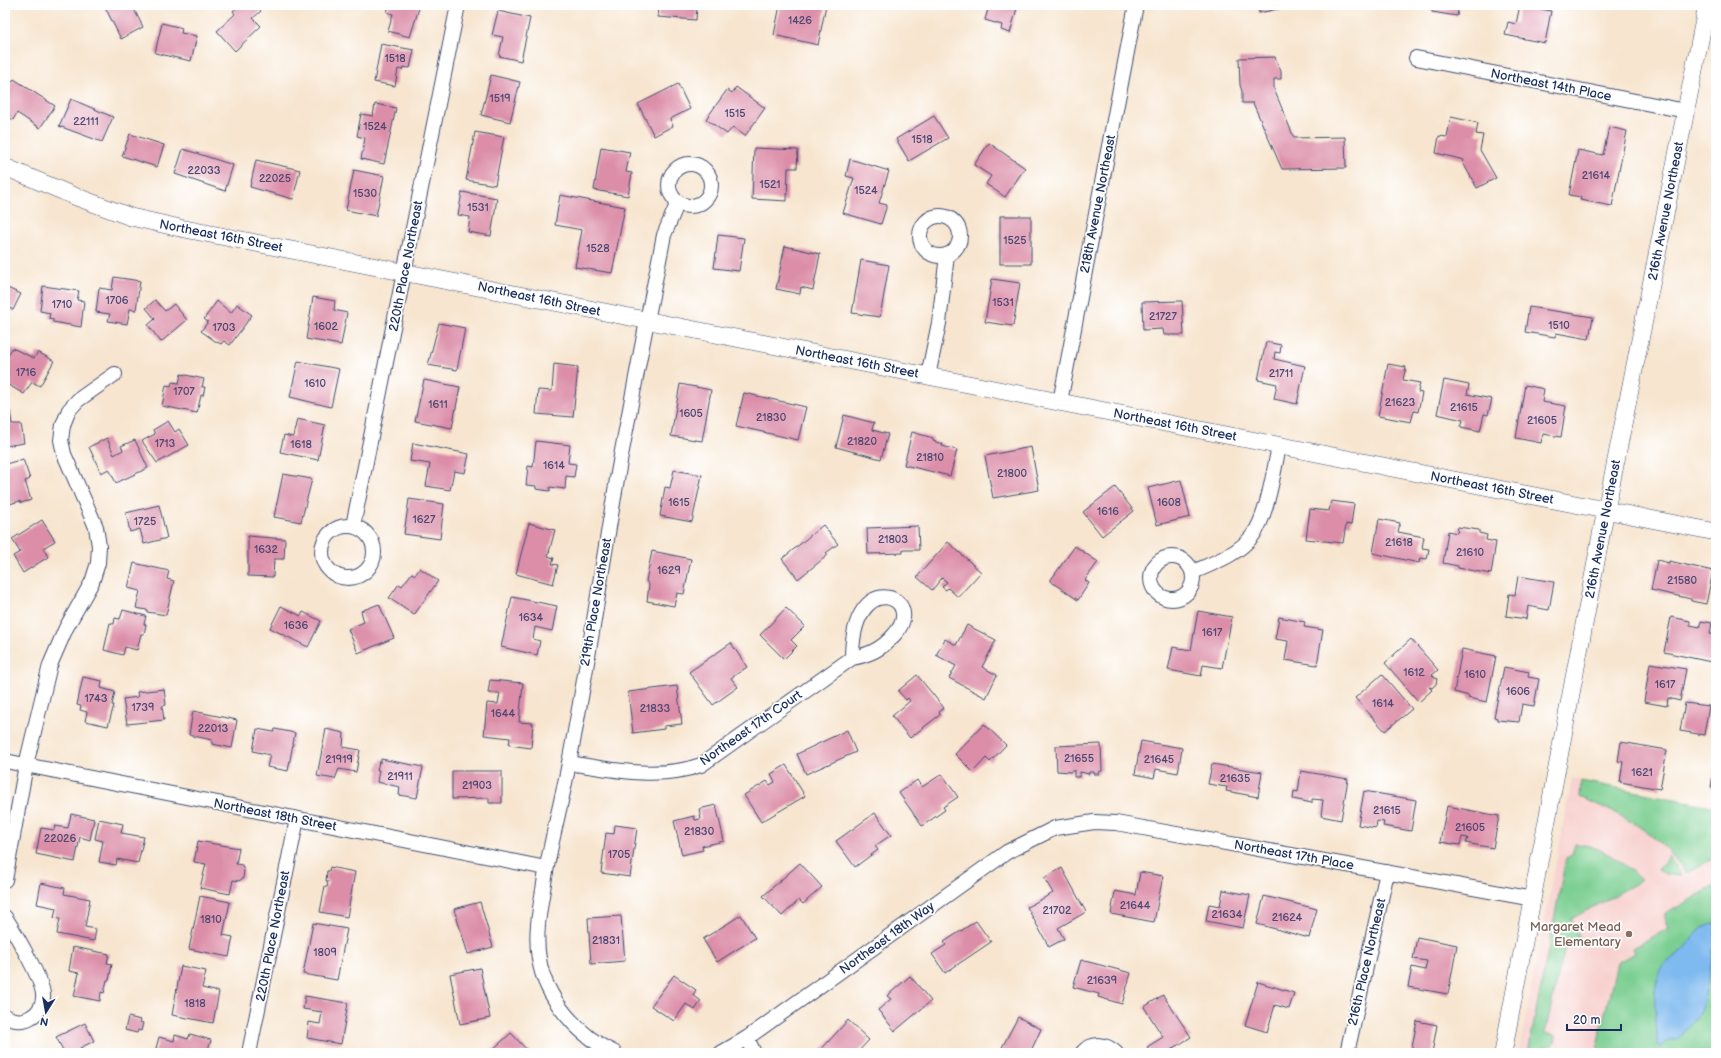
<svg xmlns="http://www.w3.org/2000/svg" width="1721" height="1058" viewBox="0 0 1721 1058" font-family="'Balsamiq Sans',sans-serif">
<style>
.built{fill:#f7d0cd}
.green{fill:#7bcf92;stroke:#4b7f78}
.water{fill:#7eb9ef;stroke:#4c74a6}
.building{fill:#dc8ea9}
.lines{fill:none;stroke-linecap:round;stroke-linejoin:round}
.minor-casing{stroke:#3c4a6f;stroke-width:16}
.tertiary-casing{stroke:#3c4a6f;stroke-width:18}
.minor{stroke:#fff;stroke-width:14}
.tertiary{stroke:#fff;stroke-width:17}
.education-dot{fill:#8d6e63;stroke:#fff;stroke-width:1.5}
.labels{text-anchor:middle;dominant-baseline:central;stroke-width:3.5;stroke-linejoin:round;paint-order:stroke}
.number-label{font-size:11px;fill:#4b4771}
.street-label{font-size:13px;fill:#1b2f5e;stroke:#fff}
.education-label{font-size:13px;fill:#785e54;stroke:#fff;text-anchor:end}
</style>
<rect width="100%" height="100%" fill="#fff"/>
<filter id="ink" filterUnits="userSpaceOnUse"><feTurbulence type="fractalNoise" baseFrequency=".025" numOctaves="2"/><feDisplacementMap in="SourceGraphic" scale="8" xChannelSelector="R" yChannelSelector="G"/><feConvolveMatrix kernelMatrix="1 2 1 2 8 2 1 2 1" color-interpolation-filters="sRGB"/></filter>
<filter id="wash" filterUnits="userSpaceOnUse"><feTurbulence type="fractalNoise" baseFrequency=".012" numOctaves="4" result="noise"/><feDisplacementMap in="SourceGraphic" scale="16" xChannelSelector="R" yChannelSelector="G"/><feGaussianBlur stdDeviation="0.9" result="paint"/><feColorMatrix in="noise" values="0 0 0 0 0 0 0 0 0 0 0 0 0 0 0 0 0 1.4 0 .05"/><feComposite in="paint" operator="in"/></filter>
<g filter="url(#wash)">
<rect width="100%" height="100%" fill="#f7e5cf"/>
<!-- built -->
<polygon class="built" points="1572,779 1716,807 1716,1053 1519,1053"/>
<!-- green -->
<g class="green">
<path d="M1581,781L1716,807V857L1686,873C1656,831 1626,817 1580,797Z"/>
<path d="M1575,844C1600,844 1623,863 1641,879L1635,884L1571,919L1581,940L1580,942L1567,938L1545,1033L1555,1035L1556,1037L1554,1045L1544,1047L1545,1053H1528L1566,858L1572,855Z"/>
<polygon points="1669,856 1681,876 1665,874 1658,869"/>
<polygon points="1716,885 1716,1053 1600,1053 1598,1042 1617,963 1634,953 1632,948 1669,928 1664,915"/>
</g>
<!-- water -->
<path class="water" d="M1715,923C1718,932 1705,1004 1700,1013C1694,1023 1683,1028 1678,1039L1668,1041L1660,1047L1657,1045C1658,1016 1646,983 1669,960C1674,955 1681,952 1686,947C1695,937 1701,924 1715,923Z"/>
<g id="blocks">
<!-- building -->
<g class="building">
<polygon points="104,5 142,5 134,9 143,27 121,39"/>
<polygon points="240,5 256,5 261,11 253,18 261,26 235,51 217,31 235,14 233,11"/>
<polygon points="389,5 420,5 410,37 388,31 393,14 387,12"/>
<polygon points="659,5 697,5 696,20 658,17"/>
<polygon points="780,5 826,5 818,45 774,35"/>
<polygon points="989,5 1018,5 1010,33 1001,30 1002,25 985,20"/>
<polygon points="1258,5 1282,5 1283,8 1259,13"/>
<polygon points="1427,5 1459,5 1457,16 1432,12 1432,7"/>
<polygon points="1520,5 1551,11 1545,43 1505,35 1508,22 1516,24"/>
<polygon points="498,11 530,18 521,61 499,56 503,37 492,35"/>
<polygon points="162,23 182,28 181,33 197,36 191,61 155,53"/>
<polygon points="381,44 414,50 410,68 403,67 402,70 398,69 395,86 374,82"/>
<polygon points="1275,57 1281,71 1281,79 1274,79 1274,89 1294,138 1345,137 1346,168 1282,169 1253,103 1242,103 1242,91 1240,85 1239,58"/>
<polygon points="491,75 520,82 510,122 481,115"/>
<polygon points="14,79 55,106 40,128 17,113 13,120 5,115 5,93"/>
<polygon points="678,84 690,109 670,119 673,126 654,136 638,104"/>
<polygon points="736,87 765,108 745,136 733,127 727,134 706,119 727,90 732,93"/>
<polygon points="71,99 113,117 102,142 59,126"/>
<polygon points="375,104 396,108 384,164 361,159 365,138 357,136 361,114 373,116"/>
<polygon points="934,116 948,138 909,161 896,139"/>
<polygon points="1451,117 1478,123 1476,134 1483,135 1480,150 1496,178 1477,188 1463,163 1464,160 1436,153 1439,136 1447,137"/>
<polygon points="1609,127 1627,131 1612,206 1580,200 1581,197 1569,195 1578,150 1603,155"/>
<polygon points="475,132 504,137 495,185 466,180"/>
<polygon points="130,134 164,145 157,167 122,156"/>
<polygon points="989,143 1025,168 1005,197 986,184 991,176 974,165"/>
<polygon points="601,147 630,152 626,172 632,173 628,196 594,190"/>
<polygon points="754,148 798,150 797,168 788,168 787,201 752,199"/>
<polygon points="183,149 233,165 225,191 175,174"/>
<polygon points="850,159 889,171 879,203 887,205 881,224 843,213 854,178 846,176"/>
<polygon points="256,160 300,170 293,199 250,187"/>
<polygon points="354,170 384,176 376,216 346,210"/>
<polygon points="462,192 497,198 491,236 468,232 470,217 458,215"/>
<polygon points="560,195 625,207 612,273 575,267 582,230 555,225"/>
<rect x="1000" y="216" width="31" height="48"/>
<polygon points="718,235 744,238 739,271 714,268"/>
<polygon points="785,246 820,254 813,290 801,287 800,294 776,289"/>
<polygon points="861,260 889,265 880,317 852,313"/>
<polygon points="114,277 140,281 136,310 130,309 127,324 108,321 110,314 96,312 99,288 112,290"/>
<polygon points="992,279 1020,283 1013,326 985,322"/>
<polygon points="43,286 79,291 77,300 84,301 81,327 53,322 53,319 49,318 50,313 40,311"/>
<polygon points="5,287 21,294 13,310 8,307 7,310 5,309"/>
<polygon points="313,297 335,301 334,310 347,313 341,345 306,339"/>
<polygon points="155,300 165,311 174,304 187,320 161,342 148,325 155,319 146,308"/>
<polygon points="217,301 231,313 237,304 252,315 230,345 224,341 221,344 215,341 201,331 208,322 204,319"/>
<polygon points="1182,301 1184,335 1164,335 1163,329 1143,330 1142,302"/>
<polygon points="1529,307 1593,317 1589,339 1556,333 1555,337 1525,332"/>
<polygon points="439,323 465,328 457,370 428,365"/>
<polygon points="1266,342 1281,345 1280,353 1275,352 1274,359 1305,366 1297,404 1274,399 1277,384 1258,380"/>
<polygon points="12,348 34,358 38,352 54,361 40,386 32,382 24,394 5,383 5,361"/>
<polygon points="298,361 339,369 331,407 290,397"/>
<polygon points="554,364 578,367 573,417 536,414 538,390 552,391"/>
<polygon points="1388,364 1406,367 1403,380 1420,383 1418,392 1422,393 1418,412 1414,411 1411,422 1378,416"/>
<polygon points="181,374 204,379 202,387 205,387 203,396 201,395 197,413 162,406 166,385 171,386 172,382 179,383"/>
<polygon points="424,380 460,387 452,428 415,421"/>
<polygon points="1444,380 1469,385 1467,394 1492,399 1488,415 1484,414 1480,431 1461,427 1463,420 1437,414"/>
<polygon points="680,384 711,390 702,441 671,436"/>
<polygon points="1525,385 1544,389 1542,402 1566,406 1561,437 1543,434 1541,443 1516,438"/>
<polygon points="744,393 806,407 798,440 736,426"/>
<polygon points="10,411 12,424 21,424 24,443 5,446 5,412"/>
<polygon points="844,415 874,423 872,430 888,434 881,459 836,447"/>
<polygon points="297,419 325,425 318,460 280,452 284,435 293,437"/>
<polygon points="168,421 175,432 179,429 189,445 157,463 142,441 155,434 153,430"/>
<polygon points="912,432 933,438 933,441 943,444 942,446 957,450 950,476 904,465"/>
<polygon points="107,438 114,455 123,450 121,446 135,440 148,468 116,483 109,469 101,473 89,447"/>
<polygon points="536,441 570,445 568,463 576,464 574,477 566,476 565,489 550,487 550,491 536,489 536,486 526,485 528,466 533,467"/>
<polygon points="413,443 469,454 465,473 454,471 450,490 426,486 430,464 410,461"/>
<polygon points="1031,447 1039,490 993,498 985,456"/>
<polygon points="23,459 30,479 25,481 31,500 21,503 20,501 6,505 6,464"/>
<polygon points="674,470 702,475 692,522 660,516 665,487 670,488"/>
<polygon points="283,474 312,479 301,522 274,517"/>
<polygon points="1181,480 1190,517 1157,525 1148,488"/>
<polygon points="1115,487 1134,511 1102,536 1083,512"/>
<polygon points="409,499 444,504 440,539 404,534"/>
<polygon points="1331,501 1354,504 1351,525 1346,524 1343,543 1306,539 1310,509 1329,511"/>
<polygon points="159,505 167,538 144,544 140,529 130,532 126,513"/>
<polygon points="1379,519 1400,523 1398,532 1424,537 1422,548 1429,549 1427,559 1420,558 1419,563 1373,553"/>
<polygon points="42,520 55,541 43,548 48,557 23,573 13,556 20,552 12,539"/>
<polygon points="529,523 555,530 548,556 554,558 552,564 558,565 553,584 516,574"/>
<polygon points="823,525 838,544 826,553 828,555 798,579 782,559"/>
<polygon points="918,526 919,550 903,550 903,553 868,554 867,528"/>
<polygon points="1458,527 1479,530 1479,533 1487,535 1486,540 1496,542 1491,574 1458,568 1458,566 1443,563 1448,531 1457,533"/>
<polygon points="248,536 285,539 284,559 274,559 273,577 248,576"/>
<polygon points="948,542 981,572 958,597 948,588 946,590 942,587 947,582 942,578 932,590 917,577"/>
<polygon points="1075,546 1098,562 1085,580 1089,583 1078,600 1050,581"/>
<polygon points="652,551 691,559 684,594 677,593 674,606 647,601 649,585 646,581"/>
<polygon points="1657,560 1669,563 1669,561 1713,571 1706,604 1691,601 1691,599 1651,590"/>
<polygon points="134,563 169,571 167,579 174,581 166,615 147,612 147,610 136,608 140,591 128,588"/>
<polygon points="420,568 438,581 414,615 389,598 399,584 402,586 412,573 415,575"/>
<polygon points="1518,576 1554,582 1549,610 1528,606 1526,619 1506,616 1509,594 1515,595"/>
<polygon points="512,597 557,606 552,631 535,627 533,639 540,641 537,655 501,647"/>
<polygon points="379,604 394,638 358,653 348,629 364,622 361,611"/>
<polygon points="281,606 301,616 303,612 321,621 308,647 270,628"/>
<polygon points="786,608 805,626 791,640 797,646 784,659 760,635"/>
<polygon points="123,610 146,616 144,624 146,625 144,634 141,634 137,650 125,647 123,655 104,650 110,623 114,624 115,618 120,619"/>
<polygon points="1198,611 1232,617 1222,668 1203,665 1201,676 1168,670 1173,647 1191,650"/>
<polygon points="1279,617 1305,622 1304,627 1323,630 1317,665 1285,660 1288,641 1275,639"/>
<polygon points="1671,617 1690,621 1690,625 1700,627 1701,621 1712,623 1710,634 1716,635 1716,663 1664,652"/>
<polygon points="967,625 996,640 982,667 997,675 986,698 949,678 956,666 936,655 945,639 956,645"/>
<polygon points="1411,639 1438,670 1432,675 1437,679 1436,684 1432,688 1429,687 1432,690 1419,702 1385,663"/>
<polygon points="731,643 747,667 731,678 738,687 713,705 689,672"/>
<polygon points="1462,649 1496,656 1487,702 1468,698 1469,696 1454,692"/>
<polygon points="1650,663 1686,669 1680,701 1668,698 1667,706 1644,702"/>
<polygon points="1504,667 1529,672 1528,677 1539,679 1534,706 1522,704 1519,722 1497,720 1497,718 1494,717"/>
<polygon points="1382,674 1412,709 1385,731 1355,698"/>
<polygon points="917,675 944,708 939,712 941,714 910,738 892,716 910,701 908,698 906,700 898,691"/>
<polygon points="83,677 102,681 101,688 115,692 112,705 114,705 108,726 85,721 87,712 80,710 81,706 77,705"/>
<polygon points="490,680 523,683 519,722 533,723 531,748 509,745 510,738 484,735 487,703 498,704 500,693 488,693"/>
<polygon points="677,686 682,724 664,726 664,729 633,733 628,692"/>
<polygon points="164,689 166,705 162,706 164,720 127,724 123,699 138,697 137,692"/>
<polygon points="1685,703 1709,706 1704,735 1680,731"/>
<polygon points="193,711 237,720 232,748 212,744 212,740 189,735"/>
<polygon points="984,724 1006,745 990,762 986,758 973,772 955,754"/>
<polygon points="257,729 274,732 275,729 295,733 288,771 267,767 270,755 253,751"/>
<polygon points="326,729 344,733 343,747 360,750 356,772 339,769 335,779 317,776"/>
<polygon points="847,730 856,752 806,774 797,754"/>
<polygon points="1141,741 1182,748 1178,773 1156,769 1154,778 1135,774"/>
<polygon points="1621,742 1667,750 1660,789 1620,782 1623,762 1618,761"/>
<polygon points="1101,744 1102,771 1099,772 1099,774 1094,774 1094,772 1089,772 1089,774 1080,772 1080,777 1074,777 1074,770 1070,772 1057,771 1056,746"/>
<polygon points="381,759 423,767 417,798 399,795 400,787 377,782 379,770 377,770 379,762 381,762"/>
<polygon points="1212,764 1262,772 1258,797 1226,791 1227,787 1208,784"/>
<polygon points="1715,764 1716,764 1716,788 1711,787"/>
<polygon points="786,765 805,796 761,822 744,795 767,781 770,785 775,782 771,774"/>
<polygon points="452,771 502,771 502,803 489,803 489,798 452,799"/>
<polygon points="1301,771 1348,779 1341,820 1321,816 1323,800 1312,799 1312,803 1293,799 1294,791 1298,792"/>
<polygon points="942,774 958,797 943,807 945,810 922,826 899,793 917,780 922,787"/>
<polygon points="1364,791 1416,800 1411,831 1383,826 1384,822 1377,821 1376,828 1358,825"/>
<polygon points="716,805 724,841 702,846 703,850 682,855 674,821 694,816 695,820 701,819 699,809"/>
<polygon points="1447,806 1499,816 1493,848 1466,843 1468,838 1462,837 1460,845 1440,842"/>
<polygon points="875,813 891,835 875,846 878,850 855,867 836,841"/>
<polygon points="71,814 94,819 90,840 80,837 75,862 36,854 41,828 54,830 55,826 68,828"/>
<polygon points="99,819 123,824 121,833 144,837 138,863 117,859 116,865 99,862 103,841 95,839"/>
<polygon points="615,825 637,828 630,877 601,873 606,833 614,834"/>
<polygon points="198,841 239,848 236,864 242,865 244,871 243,878 239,881 233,880 230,894 200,888 206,864 194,862"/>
<polygon points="800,863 822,887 803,904 799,900 782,916 763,896"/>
<polygon points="330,867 355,872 347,917 320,912 325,886 327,887 328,881 326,881 327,871 329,871"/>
<polygon points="1062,868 1086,912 1058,928 1064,939 1049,947 1027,907 1053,893 1044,878"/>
<polygon points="1140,872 1163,876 1154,922 1111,914 1115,891 1136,895"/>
<polygon points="41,883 65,888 64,894 90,899 85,927 96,929 94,941 57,934 60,919 54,918 56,908 37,904"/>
<polygon points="1223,890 1250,895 1243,928 1206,921 1209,904 1220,906"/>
<polygon points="200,896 230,902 223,935 233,937 229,957 189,949"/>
<polygon points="1264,896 1317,909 1309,938 1257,924"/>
<polygon points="480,902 493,947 468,954 454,909"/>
<polygon points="741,915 755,938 717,962 703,939"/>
<polygon points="621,916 625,961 591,964 588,918"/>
<polygon points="976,921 991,942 945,973 932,954 946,945 944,942"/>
<polygon points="313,923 347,929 337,980 303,974"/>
<polygon points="1417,937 1457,945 1448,994 1408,987 1412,967 1425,970 1427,961 1413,959"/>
<polygon points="73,947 109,954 107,963 112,964 109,980 107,980 104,993 101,992 100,1001 74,996 79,973 69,971"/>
<polygon points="1081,960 1131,973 1122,1004 1098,997 1099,994 1073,987"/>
<polygon points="181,966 206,971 202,988 219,992 213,1023 172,1015"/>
<polygon points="480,968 490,1018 460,1024 450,974"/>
<polygon points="674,975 696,990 693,995 701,1001 695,1010 686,1004 674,1021 651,1006"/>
<polygon points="910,976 931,1001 895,1031 878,1010 891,999 887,996"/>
<polygon points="1258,982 1294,993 1289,1009 1275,1005 1267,1032 1245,1025"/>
<polygon points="1163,995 1191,1037 1166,1053 1151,1053 1147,1047 1163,1037 1144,1007"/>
<polygon points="305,996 348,1003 341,1044 307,1038 309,1022 320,1024 322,1012 303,1009"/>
<polygon points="128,1017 141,1020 140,1022 143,1023 141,1031 138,1030 137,1033 125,1030"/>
<polygon points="1018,1017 1041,1029 1030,1053 999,1053"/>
<polygon points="848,1020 869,1040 857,1053 818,1053"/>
<polygon points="1417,1021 1437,1025 1432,1053 1411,1053"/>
<polygon points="85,1023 94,1041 80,1048 83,1053 58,1053 63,1050 56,1037"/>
<polygon points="511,1033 530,1053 489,1053"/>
<polygon points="190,1034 211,1040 207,1053 151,1053 151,1051 155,1052 159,1037 174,1041 175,1035 188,1039"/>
</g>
</g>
</g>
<g filter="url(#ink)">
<use href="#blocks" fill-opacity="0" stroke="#3c4a6f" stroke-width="1"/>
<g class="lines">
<!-- minor casing -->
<g class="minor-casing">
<g id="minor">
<polyline points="1416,58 1686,111"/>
<circle cx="690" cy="185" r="21"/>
<circle cx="940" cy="236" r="20"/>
<polyline points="928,376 939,323 947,255"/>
<polyline points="1060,402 1136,5"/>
<polyline points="353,526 458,5"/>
<circle cx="348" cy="552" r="26"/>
<circle cx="1172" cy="578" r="21"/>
<path d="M1193,572C1214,563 1239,554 1253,535C1267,517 1274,470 1279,446"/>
<polyline points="5,761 546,868"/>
<path d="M569,763C612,770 659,780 701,765L852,658C869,655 882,649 894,635C929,597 852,565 852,658"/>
<polyline points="5,880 26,765 50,665 66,628 92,582 98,563 99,546 96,527 64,454 61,440 63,425 69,410 78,400 115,374"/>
<path d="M5,917C14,931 42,979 43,994C44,1003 39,1013 31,1017C23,1022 13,1021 5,1016"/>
<polyline points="747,1038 754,1053"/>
<polyline points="249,1053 297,819"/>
<path d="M615,1053C579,1037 545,998 539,959C535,936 539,913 543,890C549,847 561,806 569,763C589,661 603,558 621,456C635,382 649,309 664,235L678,202"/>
<polyline points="721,1053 747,1038 1007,852 1055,828 1094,822 1116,823 1533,899"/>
<path d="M1082,1053C1092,1042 1106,1043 1116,1053"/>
<polyline points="1347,1053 1387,872"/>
</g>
</g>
<!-- tertiary casing -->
<g class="tertiary-casing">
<g id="tertiary">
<polyline points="5,167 74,196 131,217 180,228 1716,532"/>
<polyline points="1503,1053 1601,535 1707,5"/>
</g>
</g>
<!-- minor -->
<use href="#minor" class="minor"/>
<!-- tertiary -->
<use href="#tertiary" class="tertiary"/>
</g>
</g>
<!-- markers -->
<circle class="education-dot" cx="1629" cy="934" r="4"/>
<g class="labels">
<!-- number labels -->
<g class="number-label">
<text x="800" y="20">1426</text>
<text x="395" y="58">1518</text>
<text x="500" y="98">1519</text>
<text x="735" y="113">1515</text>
<text x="86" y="121">22111</text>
<text x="375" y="126">1524</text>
<text x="922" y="139">1518</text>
<text x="204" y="170">22033</text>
<text x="1596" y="175">21614</text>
<text x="275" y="178">22025</text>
<text x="770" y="184">1521</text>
<text x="866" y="190">1524</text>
<text x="365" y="193">1530</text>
<text x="478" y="207">1531</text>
<text x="1015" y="240">1525</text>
<text x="598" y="248">1528</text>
<text x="117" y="300">1706</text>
<text x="1003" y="302">1531</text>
<text x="62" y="304">1710</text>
<text x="1163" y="316">21727</text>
<text x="1559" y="325">1510</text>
<text x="326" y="326">1602</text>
<text x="224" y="327">1703</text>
<text x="26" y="372">1716</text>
<text x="1281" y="373">21711</text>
<text x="315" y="383">1610</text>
<text x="184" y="391">1707</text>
<text x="1400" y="402">21623</text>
<text x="438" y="404">1611</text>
<text x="1464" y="407">21615</text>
<text x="691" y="413">1605</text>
<text x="771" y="417">21830</text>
<text x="1542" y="420">21605</text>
<text x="862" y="441">21820</text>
<text x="165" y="443">1713</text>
<text x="301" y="444">1618</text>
<text x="930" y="457">21810</text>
<text x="554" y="465">1614</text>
<text x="1012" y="473">21800</text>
<text x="679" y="502">1615</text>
<text x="1169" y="502">1608</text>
<text x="1108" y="511">1616</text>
<text x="424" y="519">1627</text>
<text x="145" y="521">1725</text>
<text x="893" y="539">21803</text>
<text x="1399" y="542">21618</text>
<text x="266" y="549">1632</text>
<text x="1470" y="552">21610</text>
<text x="669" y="570">1629</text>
<text x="1682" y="580">21580</text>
<text x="531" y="617">1634</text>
<text x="296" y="625">1636</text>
<text x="1212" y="632">1617</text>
<text x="1414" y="672">1612</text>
<text x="1475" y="674">1610</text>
<text x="1665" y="684">1617</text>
<text x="1518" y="691">1606</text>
<text x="96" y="698">1743</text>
<text x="1383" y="703">1614</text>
<text x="143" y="707">1739</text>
<text x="655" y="708">21833</text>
<text x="503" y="713">1644</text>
<text x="213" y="728">22013</text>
<text x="1079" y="758">21655</text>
<text x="339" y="759">21919</text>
<text x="1159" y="759">21645</text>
<text x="1642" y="772">1621</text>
<text x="400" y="776">21911</text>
<text x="1235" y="778">21635</text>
<text x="477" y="785">21903</text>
<text x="1387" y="810">21615</text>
<text x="1470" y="827">21605</text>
<text x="699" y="831">21830</text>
<text x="60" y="838">22026</text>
<text x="619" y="854">1705</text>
<text x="1135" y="905">21644</text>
<text x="1057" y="910">21702</text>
<text x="1227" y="914">21634</text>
<text x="1287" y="917">21624</text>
<text x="211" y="919">1810</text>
<text x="606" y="940">21831</text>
<text x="325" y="952">1809</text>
<text x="1102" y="980">21639</text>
<text x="195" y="1003">1818</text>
</g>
<!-- street labels -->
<g class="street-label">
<text transform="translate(1551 85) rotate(11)">Northeast 14th Place</text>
<text transform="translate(1098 204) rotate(-79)">218th Avenue Northeast</text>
<text transform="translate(1666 211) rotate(-79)">216th Avenue Northeast</text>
<text transform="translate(221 236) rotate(11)">Northeast 16th Street</text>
<text transform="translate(406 266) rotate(-79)">220th Place Northeast</text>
<text transform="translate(539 299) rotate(12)">Northeast 16th Street</text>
<text transform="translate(857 362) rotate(11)">Northeast 16th Street</text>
<text transform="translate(1175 425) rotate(11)">Northeast 16th Street</text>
<text transform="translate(1492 488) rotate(11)">Northeast 16th Street</text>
<text transform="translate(1603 529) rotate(-79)">216th Avenue Northeast</text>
<text transform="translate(596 602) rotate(-80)">219th Place Northeast</text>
<text transform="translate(751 728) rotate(-35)">Northeast 17th Court</text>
<text transform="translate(275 815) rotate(11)">Northeast 18th Street</text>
<text transform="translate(1294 855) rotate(10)">Northeast 17th Place</text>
<text transform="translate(273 936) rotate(-79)">220th Place Northeast</text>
<text transform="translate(887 938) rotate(-36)">Northeast 18th Way</text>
<text transform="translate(1367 962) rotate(-77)">216th Place Northeast</text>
</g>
<!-- education labels -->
<g class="education-label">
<text x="1621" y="927">Margaret Mead<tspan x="1621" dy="15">Elementary</tspan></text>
</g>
</g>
<!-- margin -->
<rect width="1721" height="1058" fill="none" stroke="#fff" stroke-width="20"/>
<!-- north arrow -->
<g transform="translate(46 1012) rotate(191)" stroke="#ffffff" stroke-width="3" paint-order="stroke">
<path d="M0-3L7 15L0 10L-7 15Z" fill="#1b2f5e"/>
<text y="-6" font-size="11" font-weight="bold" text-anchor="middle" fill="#1b2f5e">N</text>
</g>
<!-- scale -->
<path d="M1567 1024v6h54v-6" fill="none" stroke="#1b2f5e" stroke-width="2"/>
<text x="1573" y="1024" font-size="12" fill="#1b2f5e" stroke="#ffffff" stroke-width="3" paint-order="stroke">20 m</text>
</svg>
